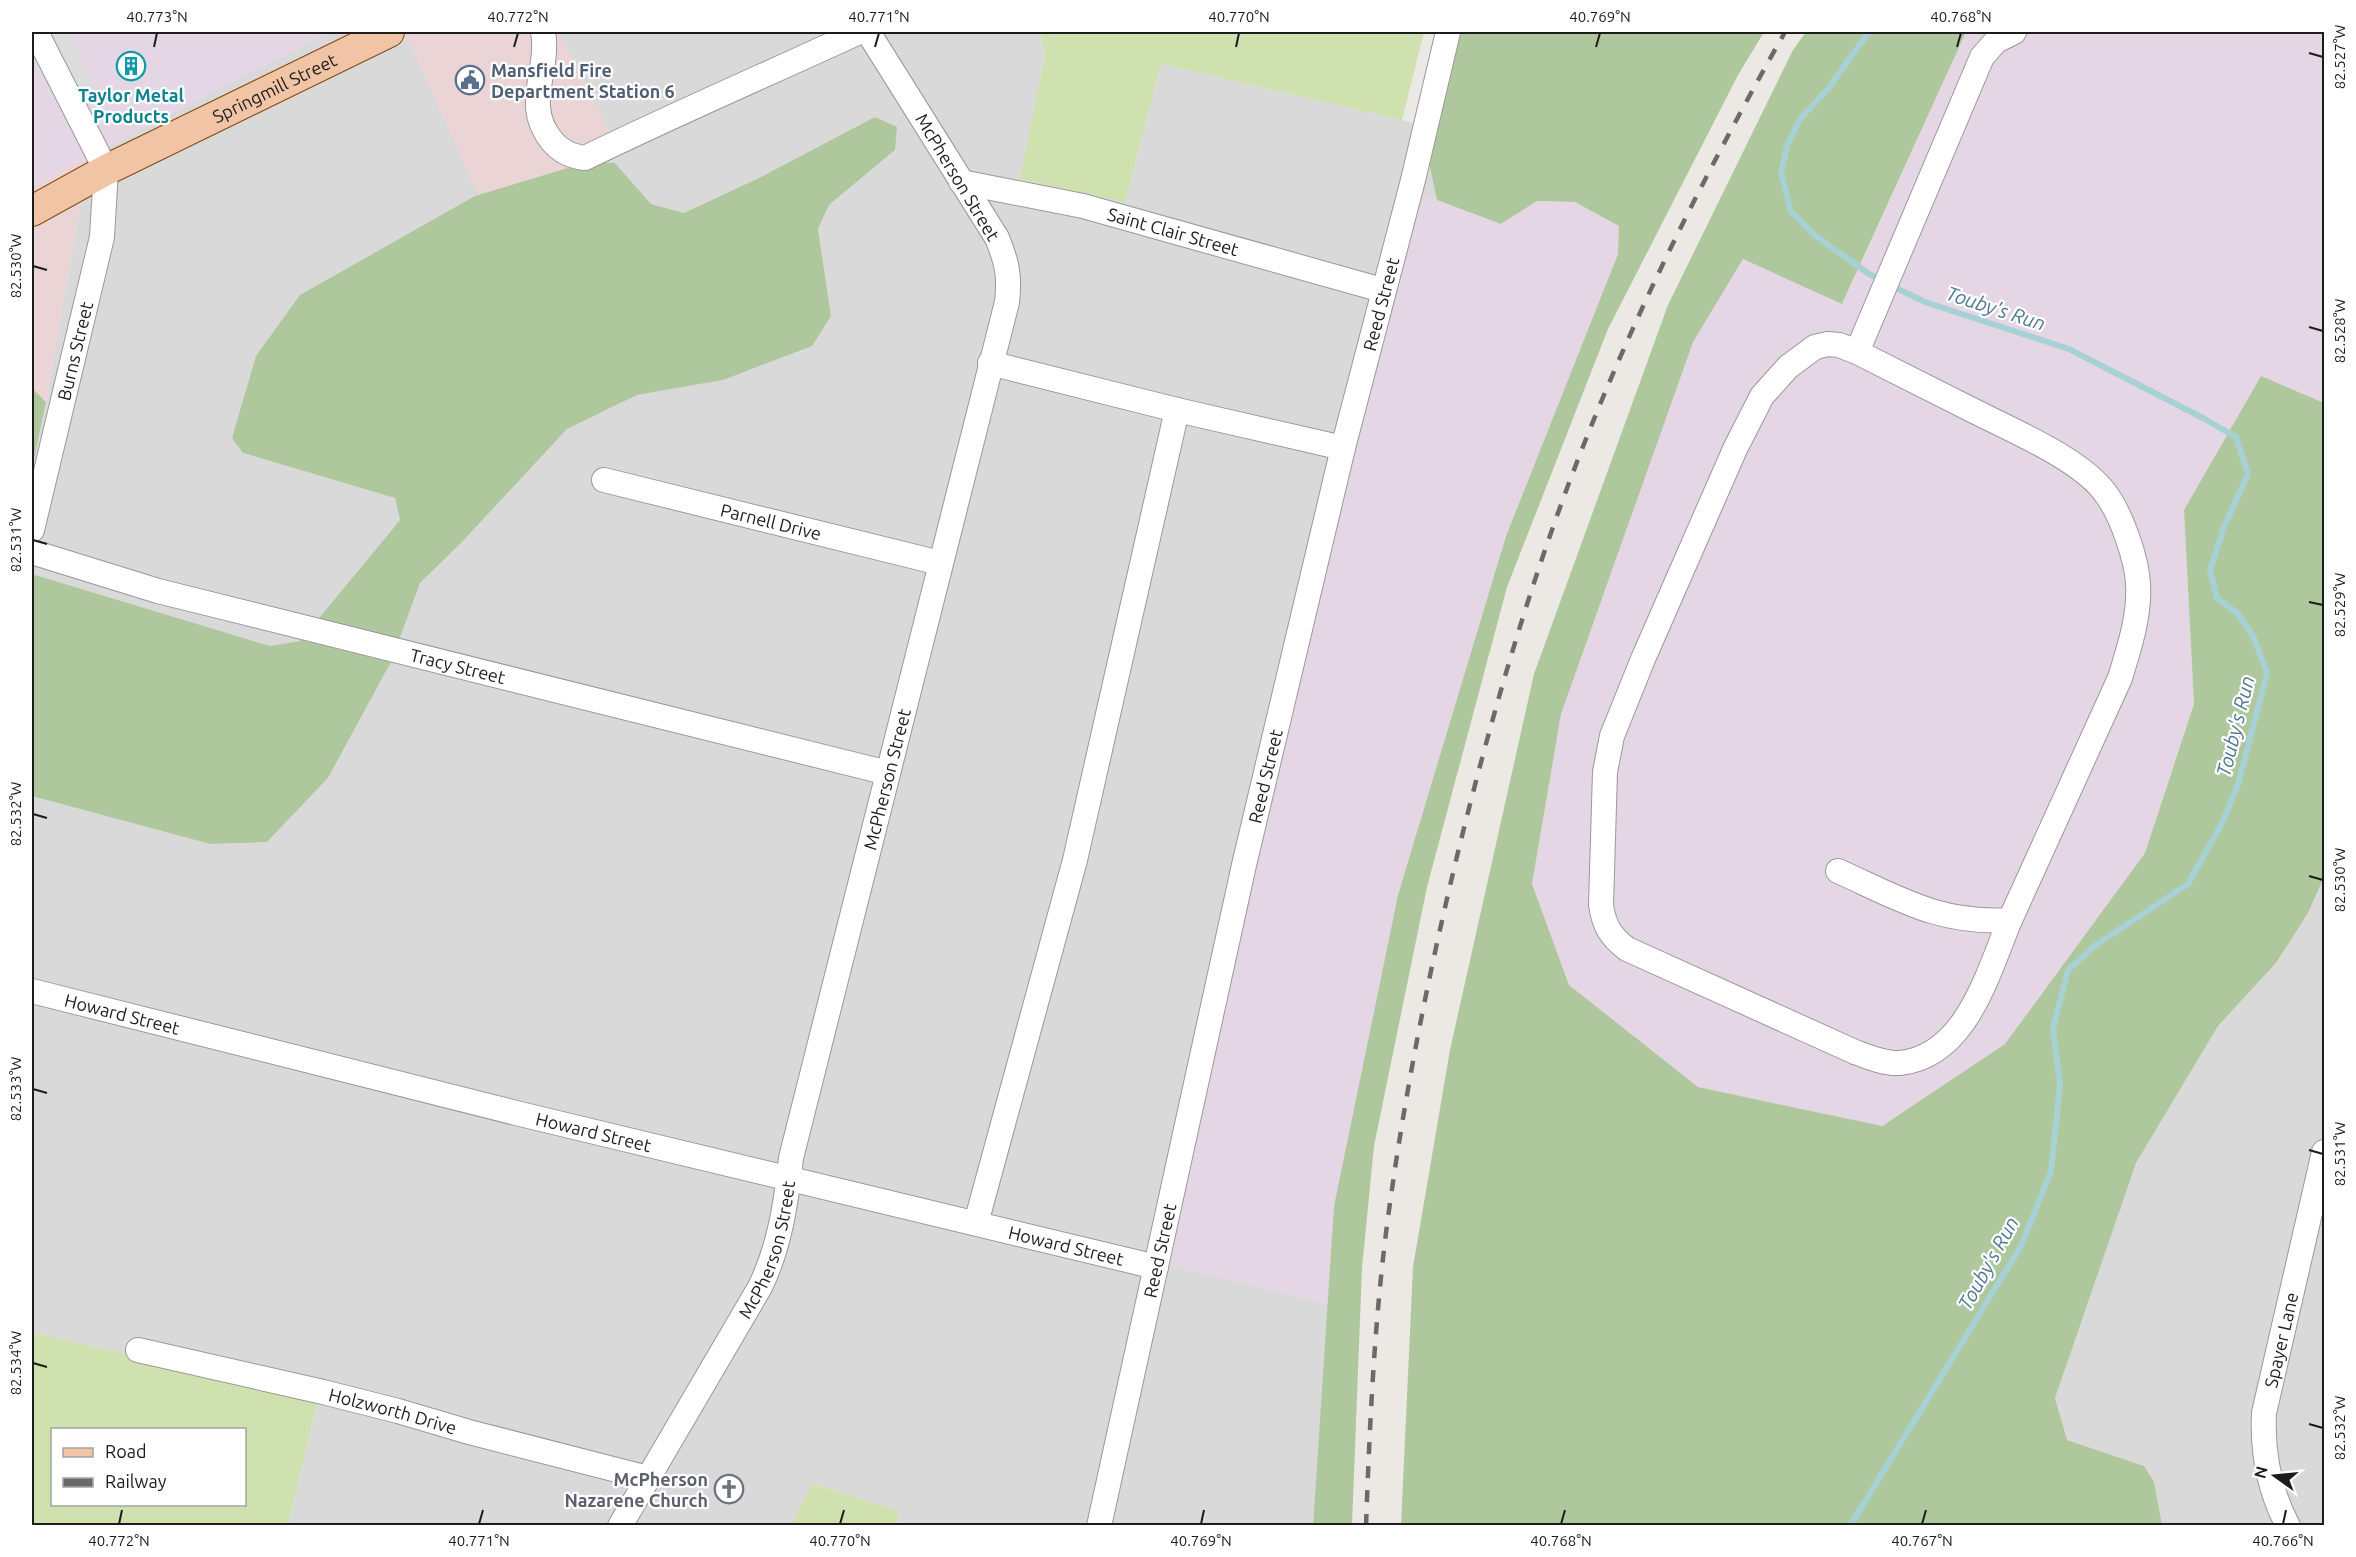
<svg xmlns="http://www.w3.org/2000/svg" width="2356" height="1557" viewBox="0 0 2356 1557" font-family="Ubuntu,sans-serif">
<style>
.residential{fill:#dad9d9}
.commercial{fill:#ebd4d6}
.industrial{fill:#e4d6e4}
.grass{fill:#cfe1ae;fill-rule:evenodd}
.forest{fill:#afc79d}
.parking{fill:#dcdcdc}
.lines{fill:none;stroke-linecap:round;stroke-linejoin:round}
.stream{stroke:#a8d1d5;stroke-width:6}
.minor-casing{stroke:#999;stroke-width:26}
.major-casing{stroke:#834c12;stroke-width:32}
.minor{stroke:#fff;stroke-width:24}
.major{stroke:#f0c4a4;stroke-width:30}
.rail{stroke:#6a6a6a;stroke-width:4.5;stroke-dasharray:12 12;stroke-linecap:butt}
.ticks{fill:none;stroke:#1c1c1c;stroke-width:2}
.labels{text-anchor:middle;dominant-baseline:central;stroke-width:4.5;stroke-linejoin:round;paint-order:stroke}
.service-label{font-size:18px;font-weight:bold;fill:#4e5e75;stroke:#fff;text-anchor:start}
.street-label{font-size:18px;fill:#1c1c1c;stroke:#fff}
.culture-label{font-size:18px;font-weight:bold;fill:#0d838f;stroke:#fff}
.worship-label{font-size:18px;font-weight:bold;fill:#5b616d;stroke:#fff;text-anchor:end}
.water-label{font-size:20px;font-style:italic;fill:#4e7991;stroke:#fff}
.neatline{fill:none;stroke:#1c1c1c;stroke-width:2}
.ticks-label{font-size:15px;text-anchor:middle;fill:#1c1c1c}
</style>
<rect width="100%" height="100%" fill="#ece8e3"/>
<!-- residential -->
<g class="residential">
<polygon points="331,32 405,32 479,195 619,152 559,32 1040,32 1045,55 1020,179 1125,202 1161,64 1436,128 1429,163 1437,200 1403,192 1166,1264 1328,1304 1313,1525 896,1525 899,1511 814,1484 791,1525 288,1525 318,1399 32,1332 32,796 210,844 267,842 328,778 391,662 420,583 461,543 567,429 637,395 723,380 831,316 818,229 829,205 895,150 761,177 684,213 651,204 615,163 243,453 395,498 400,520 300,641 270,646 32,574 32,469 46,402 89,155"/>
<polygon points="2324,877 2324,1525 2162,1525 2154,1482 2144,1466 2066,1440 2055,1398 2106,1245 2136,1163 2218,1026 2276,963 2308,913"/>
</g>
<!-- commercial -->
<g class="commercial">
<polygon points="405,32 559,32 619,152 478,195"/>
<polygon points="89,155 46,402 32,388 32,186"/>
</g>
<!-- industrial -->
<g class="industrial">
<polygon points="32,32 331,32 32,186"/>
<polygon points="1966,32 2324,32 2324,403 2261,376 2184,510 2194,704 2145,853 2005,1044 1881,1126 1698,1087 1569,985 1532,884 1561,714 1693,341 1743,259 1843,303"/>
<polygon points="1402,191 1437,200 1501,224 1537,201 1575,202 1620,226 1618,254 1506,536 1398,895 1334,1206 1328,1304 1166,1264"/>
</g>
<!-- grass -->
<g class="grass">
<polygon points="1040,32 1424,32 1402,120 1161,64 1125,202 1020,179 1045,55"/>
<path d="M32,1332L318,1399L288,1525L32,1526ZM52,1430H244V1504H52Z"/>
<polygon points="813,1484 899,1511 896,1525 791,1525"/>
</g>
<!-- forest -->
<g class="forest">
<polygon points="1455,32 1764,32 1738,75 1608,329 1507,587 1427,887 1374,1146 1362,1268 1352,1525 1313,1526 1334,1206 1398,895 1506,536 1618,254 1619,226 1575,202 1537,201 1501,224 1437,200 1429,163"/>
<polygon points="1806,32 1966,32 1842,304 1743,259 1693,342 1561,714 1532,884 1569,985 1698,1087 1882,1126 2005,1044 2145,853 2194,704 2184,510 2261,376 2324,403 2324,877 2308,913 2276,963 2218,1026 2136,1163 2055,1398 2067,1440 2144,1466 2154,1482 2162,1525 1401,1525 1413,1267 1450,1050 1534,674 1668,305 1793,50"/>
<polygon points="875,117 897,127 895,150 829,205 818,229 831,316 812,346 723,380 637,395 567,429 461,543 420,583 391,662 328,778 267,842 210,844 32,796 32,574 270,646 300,641 400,520 395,498 243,453 232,438 256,356 300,295 475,196 587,162 615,163 651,204 684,213 761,177"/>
<polygon points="32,388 46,402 32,469"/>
</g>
<!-- parking -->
<polygon class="parking" points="52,32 66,32 98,95 87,101"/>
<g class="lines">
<!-- stream -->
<g class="stream">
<polyline points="1869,32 1827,90 1800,119 1787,146 1781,173 1791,211 1813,234 1869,274 1883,281"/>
<polyline points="1850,1526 2021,1246 2051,1171 2060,1085 2053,1029 2068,970 2096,945 2188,884 2221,825 2238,785 2267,673 2254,638 2238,614 2217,598 2210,570 2224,527 2248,474 2236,437 2203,418 2069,349 1925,302 1892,286"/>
</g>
<!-- minor casing -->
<g class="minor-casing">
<g id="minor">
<path d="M543,32C550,71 522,105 552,141C561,152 571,156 585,158C675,114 768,74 859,32"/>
<path id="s1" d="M961,182L1083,206L1382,290"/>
<polyline points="1857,352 1982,57 1996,41 2014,32"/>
<polyline points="990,363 1177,410 1343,448"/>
<path id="s2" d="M604,480L940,563"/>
<path id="s3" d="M32,530L102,237L106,170L36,32"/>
<path id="s4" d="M32,552L158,591L888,773"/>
<path d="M1838,871C1900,899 1939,924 2010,920L2120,678C2129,648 2140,616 2138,584C2137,559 2121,514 2106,494C2082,460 2014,431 1976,412C1936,392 1896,372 1857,352L1839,345L1828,344L1815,347L1788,367L1762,396L1735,449L1643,659L1612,736L1605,772L1601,905C1604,926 1611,937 1627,949L1855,1052C1868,1057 1885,1064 1900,1063C1967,1056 1988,972 2010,920"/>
<path id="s5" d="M32,991L516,1113L1156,1267"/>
<polyline points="976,1223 1075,860 1177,410"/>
<path id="s6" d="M138,1350L323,1392L398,1411L469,1432L648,1478"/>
<path id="s7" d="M620,1526L760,1287C780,1246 786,1203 791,1158L1007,302C1010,276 1007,262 997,238L868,32"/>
<path id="s8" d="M1099,1526L1244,865L1343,448L1413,180L1448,32"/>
<path id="s9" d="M2288,1526C2269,1490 2262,1453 2264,1413L2324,1152"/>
</g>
</g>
<!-- major casing -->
<g class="major-casing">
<g id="major">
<path id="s10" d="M32,211L106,170L389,32"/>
</g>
</g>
<!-- minor -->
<use href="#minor" class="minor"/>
<!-- major -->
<use href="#major" class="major"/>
<!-- rail -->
<path class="rail" d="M1366,1526C1370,1416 1375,1305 1391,1196C1408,1076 1432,958 1461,840C1495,703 1535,566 1588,434C1643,296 1712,161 1785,32"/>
</g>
<!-- ticks -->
<path class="ticks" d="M154,47L157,33M514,47L518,33M875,47L879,33M1236,47L1239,33M1596,47L1600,33M1957,47L1961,33M2309,53L2323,57M33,266L47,270M2309,327L2323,331M33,540L47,544M2309,602L2323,605M33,814L47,818M2309,876L2323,880M33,1089L47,1093M2309,1150L2323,1154M33,1363L47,1367M2309,1424L2323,1428M119,1524L122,1510M479,1524L483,1510M840,1524L844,1510M1201,1524L1204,1510M1561,1524L1565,1510M1922,1524L1926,1510M2283,1524L2286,1510"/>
<!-- icons -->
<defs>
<g id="building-ring" transform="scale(1.5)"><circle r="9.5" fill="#fff" stroke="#0f9aa8" stroke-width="1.5"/><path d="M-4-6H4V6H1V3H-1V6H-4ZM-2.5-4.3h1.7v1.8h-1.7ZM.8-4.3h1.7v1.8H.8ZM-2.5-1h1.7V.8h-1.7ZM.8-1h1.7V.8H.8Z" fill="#0f9aa8"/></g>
<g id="civic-ring" transform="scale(1.5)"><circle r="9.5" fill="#fff" stroke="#5c6f8a" stroke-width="1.5"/><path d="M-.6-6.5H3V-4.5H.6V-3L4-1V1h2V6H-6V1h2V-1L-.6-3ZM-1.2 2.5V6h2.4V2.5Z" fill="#5c6f8a"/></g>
<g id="church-ring" transform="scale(1.5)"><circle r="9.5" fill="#fff" stroke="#6b7280" stroke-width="1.5"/><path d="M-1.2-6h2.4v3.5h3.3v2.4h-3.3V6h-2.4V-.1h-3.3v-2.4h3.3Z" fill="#6b7280"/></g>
</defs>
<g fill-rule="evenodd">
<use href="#building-ring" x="131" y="66"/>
<use href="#civic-ring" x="470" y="80"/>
<use href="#church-ring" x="729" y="1489"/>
</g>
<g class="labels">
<!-- service labels -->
<g class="service-label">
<text x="491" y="70">Mansfield Fire<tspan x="491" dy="21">Department Station 6</tspan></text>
</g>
<!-- street labels -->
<g class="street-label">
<text stroke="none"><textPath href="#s10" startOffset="272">Springmill Street</textPath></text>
<text transform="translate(958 177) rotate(59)">McPherson Street</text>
<text stroke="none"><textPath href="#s1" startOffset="218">Saint Clair Street</textPath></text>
<text stroke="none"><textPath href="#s8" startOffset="1254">Reed Street</textPath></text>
<text stroke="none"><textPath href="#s3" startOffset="184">Burns Street</textPath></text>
<text stroke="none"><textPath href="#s2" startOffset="172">Parnell Drive</textPath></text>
<text stroke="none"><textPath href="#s4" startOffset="441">Tracy Street</textPath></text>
<text stroke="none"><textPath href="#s8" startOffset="768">Reed Street</textPath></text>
<text stroke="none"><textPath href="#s7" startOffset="801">McPherson Street</textPath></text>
<text stroke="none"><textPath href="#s5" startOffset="93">Howard Street</textPath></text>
<text stroke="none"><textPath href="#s5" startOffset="579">Howard Street</textPath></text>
<text stroke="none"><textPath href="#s5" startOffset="1065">Howard Street</textPath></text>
<text stroke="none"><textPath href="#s7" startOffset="315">McPherson Street</textPath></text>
<text stroke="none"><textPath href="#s8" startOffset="282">Reed Street</textPath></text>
<text stroke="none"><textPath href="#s9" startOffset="192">Spayer Lane</textPath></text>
<text stroke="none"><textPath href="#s6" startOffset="262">Holzworth Drive</textPath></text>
</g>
<!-- culture labels -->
<g class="culture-label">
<text x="131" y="95">Taylor Metal<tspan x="131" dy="21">Products</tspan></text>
</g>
<!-- worship labels -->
<g class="worship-label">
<text x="708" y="1479">McPherson<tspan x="708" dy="21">Nazarene Church</tspan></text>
</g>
<!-- water labels -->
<g class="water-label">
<text transform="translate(1996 308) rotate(18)">Touby's Run</text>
<text transform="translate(2235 726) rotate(-76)">Touby's Run</text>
<text transform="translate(1988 1263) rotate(-61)">Touby's Run</text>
</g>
</g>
<!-- border -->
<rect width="2356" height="1557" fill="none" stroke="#ffffff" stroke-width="66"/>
<!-- legend -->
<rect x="51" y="1428" width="195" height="78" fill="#ffffff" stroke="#a4a4a4" stroke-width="1.5"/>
<rect x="63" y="1448" width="30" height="9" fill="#f0c4a4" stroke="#a4a4a4" stroke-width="1.5"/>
<text x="105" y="1458" font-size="18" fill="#1c1c1c">Road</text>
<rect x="63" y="1478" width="30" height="9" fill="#6a6a6a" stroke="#a4a4a4" stroke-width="1.5"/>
<text x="105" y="1488" font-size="18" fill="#1c1c1c">Railway</text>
<!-- north arrow -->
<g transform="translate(2275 1476) rotate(285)" stroke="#ffffff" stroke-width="4.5" paint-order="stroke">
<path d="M0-4.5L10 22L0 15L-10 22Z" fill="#1c1c1c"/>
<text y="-9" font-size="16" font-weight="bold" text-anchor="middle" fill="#1c1c1c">N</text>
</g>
<rect x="33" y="33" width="2290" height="1491" class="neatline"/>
<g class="ticks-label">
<text x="157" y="22">40.773°N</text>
<text x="518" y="22">40.772°N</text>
<text x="879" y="22">40.771°N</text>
<text x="1239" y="22">40.770°N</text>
<text x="1600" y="22">40.769°N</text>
<text x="1961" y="22">40.768°N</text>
<text transform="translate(2340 57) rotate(-90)" y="5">82.527°W</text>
<text transform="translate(16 266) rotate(-90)" y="5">82.530°W</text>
<text transform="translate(2340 331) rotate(-90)" y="5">82.528°W</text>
<text transform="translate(16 540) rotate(-90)" y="5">82.531°W</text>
<text transform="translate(2340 605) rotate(-90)" y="5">82.529°W</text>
<text transform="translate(16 814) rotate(-90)" y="5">82.532°W</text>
<text transform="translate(2340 880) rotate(-90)" y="5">82.530°W</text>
<text transform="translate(16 1089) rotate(-90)" y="5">82.533°W</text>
<text transform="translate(2340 1154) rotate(-90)" y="5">82.531°W</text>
<text transform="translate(16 1363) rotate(-90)" y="5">82.534°W</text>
<text transform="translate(2340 1428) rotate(-90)" y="5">82.532°W</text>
<text x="119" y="1546">40.772°N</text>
<text x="479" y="1546">40.771°N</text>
<text x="840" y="1546">40.770°N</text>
<text x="1201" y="1546">40.769°N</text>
<text x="1561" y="1546">40.768°N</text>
<text x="1922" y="1546">40.767°N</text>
<text x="2283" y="1546">40.766°N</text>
</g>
</svg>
